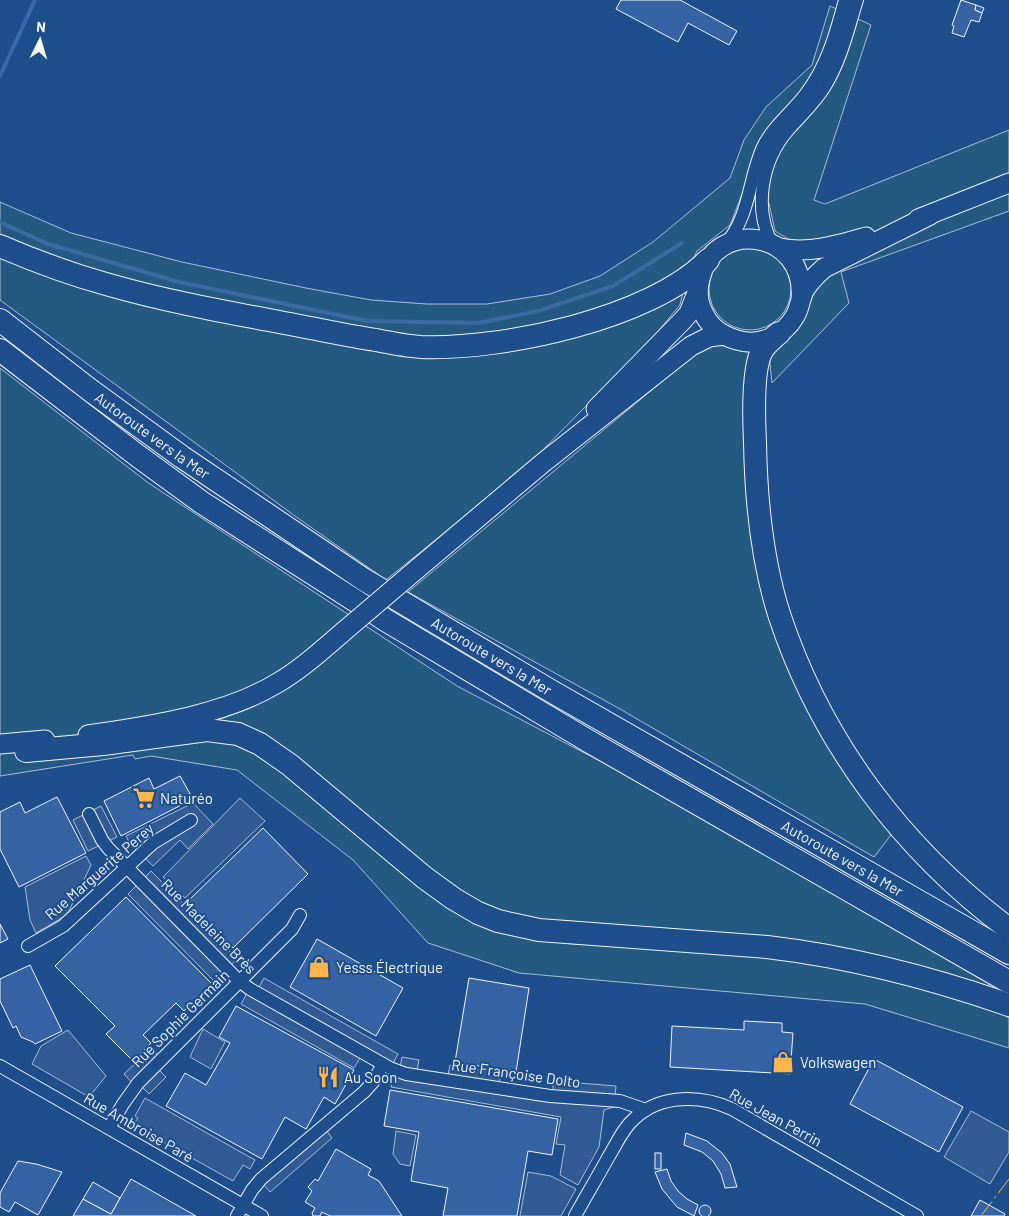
<svg xmlns="http://www.w3.org/2000/svg" width="1009" height="1216" viewBox="0 0 1009 1216" font-family="Barlow,sans-serif">
<style>
.green{fill:#245a82;stroke:#a8bbd7}
.parking{fill:#305b95;stroke:#a8bbd7}
.lines{fill:none;stroke-linecap:round;stroke-linejoin:round}
.stream{stroke:#3b69a3;stroke-width:4}
.building{fill:#3563a3;stroke:#f2f6ff}
.minor-casing{stroke:#f2f6ff;stroke-width:14}
.primary-casing{stroke:#f2f6ff;stroke-width:21}
.motorway-casing{stroke:#f2f6ff;stroke-width:24}
.minor{stroke:#1f4e8c;stroke-width:12}
.primary{stroke:#1f4e8c;stroke-width:19}
.motorway{stroke:#1f4e8c;stroke-width:22}
.primary-bridge-casing{stroke:#f2f6ff;stroke-width:21;stroke-linecap:butt}
.primary-bridge{stroke:#1f4e8c;stroke-width:19}
.power{stroke:#ffb74d;stroke-width:1;stroke-dasharray:18 4 2.5 4;stroke-linecap:butt}
.labels{text-anchor:middle;dominant-baseline:central;stroke-width:4;stroke-linejoin:round;paint-order:stroke}
.street-label{font-size:15px;fill:#f2f6ff;stroke:#1f4e8c}
.poi-label{font-size:15px;fill:#f2f6ff;stroke:#1f4e8c;text-anchor:start}
</style>
<rect width="100%" height="100%" fill="#1f4e8c"/>
<!-- green -->
<g class="green">
<polygon points="830,6 871,25 814,200 825,204 1009,130 1009,211 841,272 849,303 772,383 769,354 824,276 812,243 795,243 775,231 769,203 742,194 730,225 697,251 688,270 680,305 648,343 529,464 386,580 295,516 0,300 0,202 71,233 182,262 306,288 371,300 427,304 487,304 550,294 600,276 653,242 730,178 744,140 766,107 812,65"/>
<circle cx="750" cy="289" r="41"/>
<polygon points="710,345 725,346 751,351 746,424 810,714 891,835 874,857 620,709 408,592 694,355"/>
<polygon points="0,368 147,482 457,686 615,769 989,983 985,1006 1009,1018 1009,1048 865,1004 519,973 428,943 353,860 237,770 151,756 135,759 133,755 0,776"/>
</g>
<!-- parking -->
<g class="parking">
<polygon points="240,798 265,821 185,898 163,877"/>
<polygon points="193,803 213,824 188,849 180,840 153,866 130,844 126,836"/>
<polygon points="101,806 117,837 88,851 73,820"/>
<polygon points="86,856 91,865 67,915 36,933 30,920 25,887"/>
<polygon points="151,871 237,959 214,981 128,894"/>
<polygon points="264,978 398,1054 387,1074 360,1058 354,1068 241,1004 252,984 259,987"/>
<polygon points="203,1029 225,1042 211,1069 190,1057"/>
<polygon points="68,1030 106,1076 89,1097 32,1064 41,1046"/>
<polygon points="151,1048 165,1063 159,1070 166,1077 149,1094 142,1087 139,1090 124,1074"/>
<polygon points="402,1057 419,1060 417,1070 448,1075 450,1065 501,1074 499,1083 553,1091 553,1081 616,1086 614,1107 604,1110 599,1147 578,1185 560,1175 565,1145 556,1144 561,1117 391,1087 393,1077 400,1067"/>
<polygon points="145,1098 255,1160 250,1169 243,1165 233,1181 133,1125 138,1118 135,1116"/>
<polygon points="971,1111 1009,1132 1009,1152 990,1184 944,1157"/>
<polygon points="326,1130 332,1138 270,1192 263,1184"/>
<polygon points="396,1131 416,1135 410,1166 400,1164 393,1154"/>
<polygon points="528,1172 551,1176 576,1189 561,1216 520,1216"/>
</g>
<g class="lines">
<!-- stream -->
<g class="stream">
<polyline points="0,76 35,0"/>
<polyline points="0,222 48,244 179,282 367,321 478,323 538,311 613,286 682,243"/>
</g>
</g>
<!-- building -->
<g class="building">
<polygon points="621,0 680,0 737,31 729,45 688,23 678,42 616,9"/>
<polygon points="961,0 976,5 975,10 982,13 979,22 971,20 964,37 952,33 954,26 952,25"/>
<polygon points="976,5 984,8 982,13 975,10"/>
<polygon points="180,776 193,799 121,836 104,801 149,778 154,789"/>
<polygon points="57,797 86,853 19,887 0,849 0,812 20,802 25,813"/>
<polygon points="263,828 308,874 233,948 187,902"/>
<polygon points="126,897 212,984 184,1011 176,1003 143,1035 151,1043 133,1061 106,1034 115,1026 55,966"/>
<polygon points="0,924 8,939 0,943"/>
<polygon points="317,939 403,988 376,1036 290,987"/>
<polygon points="30,965 62,1031 35,1044 33,1042 21,1037 16,1026 13,1028 0,1001 0,979"/>
<polygon points="469,978 529,988 516,1072 455,1062"/>
<polygon points="236,1006 354,1070 335,1104 324,1097 306,1129 285,1117 262,1159 166,1106 185,1073 206,1085 230,1043 219,1037"/>
<polygon points="744,1021 782,1023 782,1032 793,1033 790,1074 670,1067 672,1026 744,1030"/>
<polygon points="874,1059 963,1107 939,1152 850,1104"/>
<polygon points="390,1090 558,1119 552,1155 528,1151 517,1216 443,1216 448,1188 411,1181 419,1132 384,1126"/>
<polygon points="686,1133 707,1141 722,1153 730,1164 737,1187 725,1188 721,1174 713,1161 702,1152 684,1145"/>
<polygon points="336,1149 371,1169 368,1175 379,1181 402,1216 330,1216 322,1212 320,1216 313,1216 312,1213 315,1208 305,1202 312,1191 308,1187 315,1179 318,1181"/>
<rect x="655" y="1153" width="6" height="16"/>
<polygon points="18,1161 36,1164 62,1172 38,1215 15,1202 9,1212 0,1207 0,1193"/>
<polygon points="667,1169 671,1181 678,1191 687,1199 698,1205 694,1216 677,1207 662,1189 655,1172"/>
<polygon points="131,1179 196,1216 73,1216 83,1199 111,1214"/>
<polygon points="93,1182 120,1198 111,1214 83,1199"/>
<polygon points="980,1200 1005,1214 1004,1216 971,1216"/>
<circle cx="705" cy="1211" r="6"/>
</g>
<g class="lines">
<!-- minor casing -->
<g class="minor-casing">
<g id="minor">
<path d="M772,244C753,207 762,160 788,130C801,115 815,103 825,86C841,60 848,29 857,0"/>
<path d="M725,245C750,216 748,182 762,149C772,127 791,113 805,95C827,67 836,33 845,0"/>
<polyline points="89,814 102,840 108,848 239,981 250,989 390,1068 406,1074 550,1096 620,1101 646,1110"/>
<polyline points="28,946 63,926 153,843 191,820"/>
<polyline points="0,1066 262,1216"/>
<polyline points="109,1128 123,1104 138,1083 292,929 300,915"/>
<polyline points="237,1216 252,1190 261,1179 364,1092 373,1082 383,1064"/>
<path d="M575,1216C586,1196 598,1176 609,1156C617,1143 623,1128 635,1118C661,1094 701,1095 732,1109L917,1216"/>
</g>
</g>
<!-- primary casing -->
<g class="primary-casing">
<g id="primary">
<polyline points="918,219 1009,183"/>
<path d="M780,248C809,254 838,245 866,237"/>
<path d="M801,299C807,230 714,217 700,279C697,290 698,302 703,312C709,326 722,336 737,340C759,347 784,336 795,316C800,308 800,299 804,291C809,282 816,275 824,268L930,215"/>
<polyline points="596,409 683,320 689,313 698,290"/>
<polyline points="417,569 544,462 691,346 709,337 724,335"/>
<path d="M88,735C148,726 221,716 274,685C299,671 321,651 343,632"/>
<polyline points="0,744 45,740"/>
</g>
</g>
<!-- motorway casing -->
<g class="motorway-casing">
<g id="motorway">
<path d="M0,246C35,261 70,274 106,284C168,302 232,313 295,325C322,330 349,336 376,340C391,343 406,346 421,347C502,350 650,319 708,260"/>
<path id="s1" d="M0,320L90,390L182,457L363,579L551,691L1009,953"/>
<path d="M779,333C773,338 767,343 763,349C752,366 754,421 755,442C756,500 762,562 780,617C822,743 903,850 1009,929"/>
<polyline points="0,350 138,456 201,502 387,621 590,742 1009,982"/>
<path d="M26,751L103,744L207,730L238,734L260,744L290,765L425,878L454,899L478,913L498,921L539,930L767,947C852,957 929,977 1009,1005"/>
</g>
</g>
<!-- minor -->
<use href="#minor" class="minor"/>
<!-- primary -->
<use href="#primary" class="primary"/>
<!-- motorway -->
<use href="#motorway" class="motorway"/>
<!-- primary-bridge casing -->
<g class="primary-bridge-casing">
<polyline id="primary-bridge" points="343,632 417,569"/>
</g>
<!-- primary-bridge -->
<use href="#primary-bridge" class="primary-bridge"/>
<!-- power -->
<polyline class="power" points="981,1216 1009,1179"/>
</g>
<!-- icons -->
<defs>
<g id="supermarket-bare" transform="scale(1.725)"><path d="M-6-5.5h2.5l.6 2H6L4.5 2H-2.5L-4.4-4H-6ZM-1.5 3.2a1.3 1.3 0 1 0 .1 0ZM3 3.2a1.3 1.3 0 1 0 .1 0Z" fill="#ffb74d" stroke="#1f4e8c" stroke-width="2.5" paint-order="stroke"/></g>
<g id="shop-bare" transform="scale(1.725)"><path d="M-5-2.5h2.3a2.7 3.5 0 0 1 5.4 0H5L5.5 6h-11ZM-1.5-2.5h3a1.5 2.3 0 0 0-3 0Z" fill="#ffb74d" stroke="#1f4e8c" stroke-width="2.5" paint-order="stroke"/></g>
<g id="restaurant-bare" transform="scale(1.725)"><path d="M-5-6h1v4h1v-4h1v4h1v-4h1v5L-1.5 .5V6h-2V.5L-5-1ZM5-6V6H3V1.5H1.5Q1.5-4 5-6Z" fill="#ffb74d" stroke="#1f4e8c" stroke-width="2.5" paint-order="stroke"/></g>
</defs>
<g fill-rule="evenodd">
<use href="#supermarket-bare" x="144" y="798"/>
<use href="#shop-bare" x="319" y="967"/>
<use href="#shop-bare" x="783" y="1062"/>
<use href="#restaurant-bare" x="328" y="1077"/>
</g>
<g class="labels">
<!-- street labels -->
<g class="street-label">
<text stroke="none"><textPath href="#s1" startOffset="191">Autoroute vers la Mer</textPath></text>
<text stroke="none"><textPath href="#s1" startOffset="596">Autoroute vers la Mer</textPath></text>
<text stroke="none"><textPath href="#s1" startOffset="1001">Autoroute vers la Mer</textPath></text>
<text transform="translate(99 871) rotate(-41)">Rue Marguerite Perey</text>
<text transform="translate(209 926) rotate(45)">Rue Madeleine Brès</text>
<text transform="translate(180 1018) rotate(-45)">Rue Sophie Germain</text>
<text transform="translate(516 1073) rotate(8)">Rue Françoise Dolto</text>
<text transform="translate(776 1117) rotate(29)">Rue Jean Perrin</text>
<text transform="translate(139 1127) rotate(30)">Rue Ambroise Paré</text>
</g>
<!-- poi labels -->
<g class="poi-label">
<text x="160" y="798">Naturéo</text>
<text x="336" y="967">Yesss Électrique</text>
<text x="800" y="1062">Volkswagen</text>
<text x="344" y="1077">Au Soon</text>
</g>
</g>
<!-- north arrow -->
<g transform="translate(40 40) rotate(5)" stroke="#1f4e8c" stroke-width="4" paint-order="stroke">
<path d="M0-4L9 19L0 12L-9 19Z" fill="#f2f6ff"/>
<text y="-8" font-size="14" font-weight="bold" text-anchor="middle" fill="#f2f6ff">N</text>
</g>
</svg>
